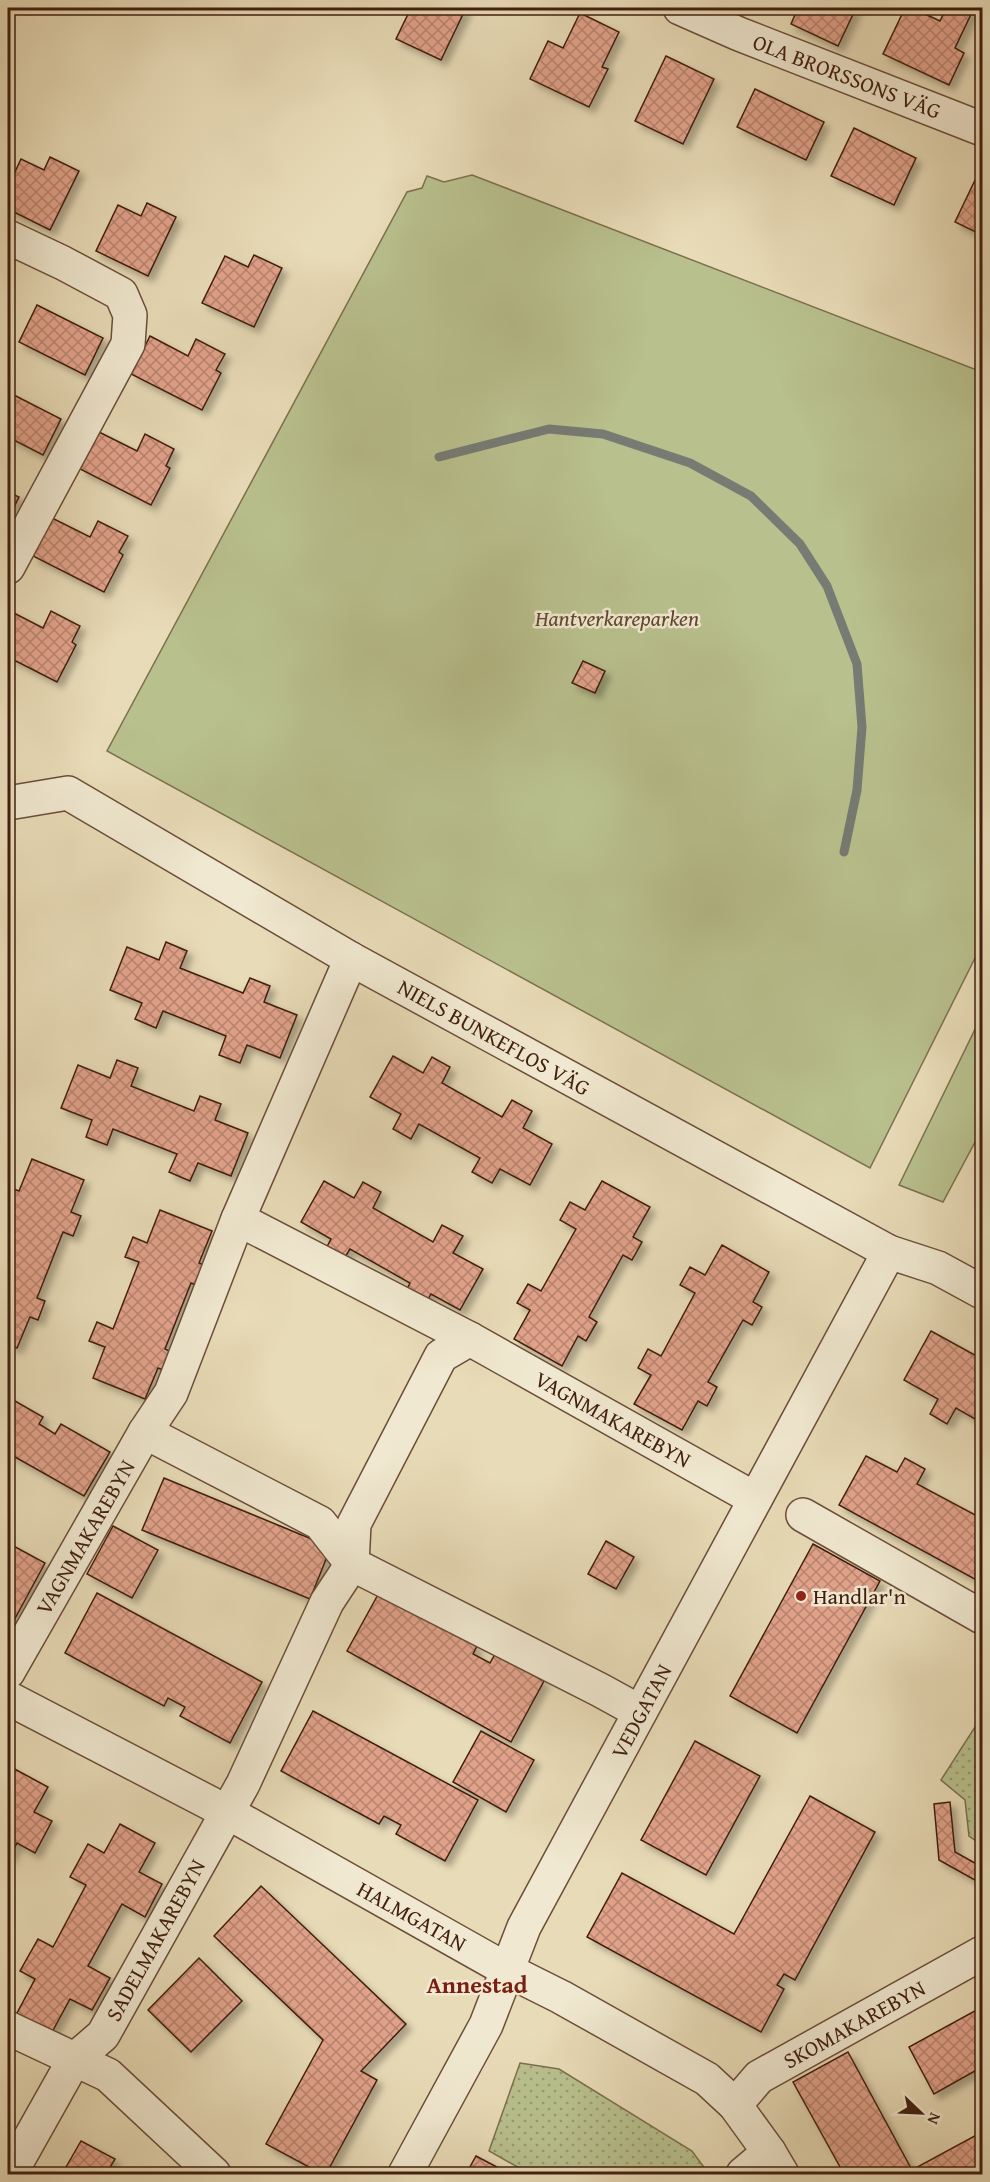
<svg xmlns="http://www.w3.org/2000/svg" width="990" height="2182" viewBox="0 0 990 2182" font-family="'Gentium Book Plus',serif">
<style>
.grass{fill:url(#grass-dots);stroke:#7c704e;stroke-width:1.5}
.green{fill:#b8c08d;stroke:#7c704e;stroke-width:1.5}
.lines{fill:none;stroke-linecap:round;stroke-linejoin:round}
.stream{stroke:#767b73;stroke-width:9}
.building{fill:url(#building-cross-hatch);stroke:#411f0f;stroke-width:1.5;filter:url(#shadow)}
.street-casing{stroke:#6b4e39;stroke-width:36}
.street{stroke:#f0e8d0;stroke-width:33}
.poi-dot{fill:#8f2418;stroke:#f0e8d0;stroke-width:2}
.labels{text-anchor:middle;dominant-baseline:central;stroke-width:5;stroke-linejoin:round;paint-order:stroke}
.street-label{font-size:22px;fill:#411f0f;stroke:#f0e8d0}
.park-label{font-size:22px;font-style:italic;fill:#5f472e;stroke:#f0e8d0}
.poi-label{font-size:22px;fill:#411f0f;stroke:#f0e8d0;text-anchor:start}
.neighbourhood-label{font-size:24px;font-weight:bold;fill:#7a1f14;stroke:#f0e8d0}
</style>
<defs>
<pattern id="grass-dots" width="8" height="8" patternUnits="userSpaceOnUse" patternTransform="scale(1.5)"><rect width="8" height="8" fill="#b8c08d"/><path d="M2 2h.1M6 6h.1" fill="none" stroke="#979b72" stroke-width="1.8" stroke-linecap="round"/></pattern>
<pattern id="building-cross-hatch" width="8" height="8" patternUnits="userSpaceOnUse" patternTransform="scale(1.5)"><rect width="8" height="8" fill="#e1a28a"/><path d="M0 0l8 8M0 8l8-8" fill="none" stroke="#b8836f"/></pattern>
<filter id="shadow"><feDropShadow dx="5.5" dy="5.5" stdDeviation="3" flood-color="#0004"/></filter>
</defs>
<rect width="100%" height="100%" fill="#e8dbb7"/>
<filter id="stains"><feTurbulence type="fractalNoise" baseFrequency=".00333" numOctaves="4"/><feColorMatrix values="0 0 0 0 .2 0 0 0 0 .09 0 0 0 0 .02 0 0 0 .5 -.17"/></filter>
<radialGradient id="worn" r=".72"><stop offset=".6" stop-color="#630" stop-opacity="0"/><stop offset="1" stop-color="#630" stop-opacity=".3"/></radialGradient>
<!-- grass -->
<g class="grass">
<polygon points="982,1716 982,1845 969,1836 965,1800 941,1780"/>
<polygon points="520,2063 559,2069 692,2151 709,2174 530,2174 489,2151"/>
</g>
<!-- green -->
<g class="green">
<polygon points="472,175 982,372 982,944 870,1168 107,751 407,192 422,188 427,176 444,182"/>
<polygon points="982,1015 982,1129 943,1202 899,1185"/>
</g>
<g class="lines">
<!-- stream -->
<polyline class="stream" points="439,457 549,429 603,434 690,463 751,496 800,544 827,586 857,664 862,727 857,790 844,852"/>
</g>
<!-- building -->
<g class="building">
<polygon points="411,8 466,8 441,60 396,39"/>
<polygon points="798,8 856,8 838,46 791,24"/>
<polygon points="905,8 912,8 940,21 946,8 974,8 955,48 964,53 949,85 883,54"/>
<polygon points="580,13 619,32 602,67 608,69 589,107 530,79 548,41 563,48"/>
<polygon points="666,56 714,79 683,144 635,121"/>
<polygon points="755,89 824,122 806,160 737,127"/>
<polygon points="854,128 916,158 894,205 831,176"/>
<polygon points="50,157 79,171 50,230 8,209 8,187 21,159 44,170"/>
<polygon points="976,178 982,182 982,235 955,222"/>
<polygon points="147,203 176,217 148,276 96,251 118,205 141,216"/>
<polygon points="254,255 282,268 254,327 202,303 225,256 248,267"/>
<polygon points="37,305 103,338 85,375 19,342"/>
<polygon points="150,336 188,356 196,339 225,354 216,370 221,373 202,410 131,374"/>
<polygon points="8,392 61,419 43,455 8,437"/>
<polygon points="99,432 137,451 145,434 174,449 166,466 170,468 151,505 80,469"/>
<polygon points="8,492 19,497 8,519"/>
<polygon points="52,518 90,537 98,521 128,536 119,552 123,555 104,592 33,556"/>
<polygon points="8,610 43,628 51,611 80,626 72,642 76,645 57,682 8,657"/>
<polygon points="583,661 605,671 595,693 572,683"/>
<polygon points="166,942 187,951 180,968 243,993 250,978 270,986 264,1002 297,1015 280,1058 247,1045 240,1063 219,1055 226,1036 163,1011 156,1028 135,1019 142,1003 110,990 127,947 159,960"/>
<polygon points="393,1056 423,1073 432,1057 450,1067 442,1083 502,1117 512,1100 532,1111 523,1128 552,1144 530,1185 500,1169 492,1183 472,1172 480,1158 419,1124 411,1139 393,1129 401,1114 370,1097"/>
<polygon points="117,1060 138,1068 131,1086 194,1111 200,1096 221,1104 215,1120 248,1133 231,1176 198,1163 190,1181 169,1172 177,1154 113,1129 107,1145 86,1137 92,1120 61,1108 78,1065 110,1078"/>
<polygon points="32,1159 84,1180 71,1212 81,1216 73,1236 63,1232 37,1298 45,1301 38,1320 30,1317 17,1348 8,1344 8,1221 11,1211 8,1209 8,1187 19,1191"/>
<polygon points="324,1181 354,1198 363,1182 381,1192 373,1208 433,1242 442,1225 463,1236 453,1253 483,1269 460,1310 431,1294 423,1308 403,1297 410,1283 350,1249 341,1264 323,1254 331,1239 301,1222"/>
<polygon points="602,1181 650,1207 633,1237 642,1242 632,1260 623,1255 589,1317 597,1322 586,1341 578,1336 562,1366 514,1339 530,1310 517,1303 528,1284 541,1291 576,1229 560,1220 570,1202 585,1210"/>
<polygon points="160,1210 212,1231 199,1263 209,1267 201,1287 191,1283 165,1349 173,1353 166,1371 158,1368 145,1399 93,1378 105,1347 89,1341 97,1322 113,1329 139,1262 125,1257 133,1237 147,1243"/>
<polygon points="722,1245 769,1272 753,1302 762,1307 752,1325 743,1320 708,1382 717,1387 707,1406 698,1401 682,1430 634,1404 651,1375 638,1368 648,1349 661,1356 695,1293 680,1285 690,1267 705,1275"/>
<polygon points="931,1331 982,1359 982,1423 956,1408 947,1424 930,1414 938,1399 904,1380"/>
<polygon points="8,1397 43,1417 39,1424 55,1434 61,1424 110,1452 84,1496 8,1453"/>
<polygon points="866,1456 897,1472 905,1458 925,1469 917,1484 977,1516 982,1507 982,1583 839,1505"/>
<polygon points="164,1478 331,1547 310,1599 142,1530"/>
<polygon points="113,1526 158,1550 132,1598 87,1574"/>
<polygon points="606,1541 634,1557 616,1589 588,1574"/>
<polygon points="8,1543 45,1563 12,1624 8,1621"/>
<polygon points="813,1544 880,1581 797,1733 730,1696"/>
<polygon points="380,1591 477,1646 473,1654 490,1663 495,1654 544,1681 511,1742 347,1651"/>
<polygon points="97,1593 262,1682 230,1743 180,1716 185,1707 168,1698 164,1706 65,1653"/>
<polygon points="313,1711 478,1800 445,1861 396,1834 401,1825 384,1816 379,1824 281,1771"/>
<polygon points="481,1731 534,1760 506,1812 453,1782"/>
<polygon points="695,1741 760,1776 706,1875 641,1840"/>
<polygon points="9,1766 48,1787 34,1812 52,1821 35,1853 17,1843 8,1861"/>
<polygon points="810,1796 875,1832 795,1980 784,1974 781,1979 777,1985 784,1989 761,2032 587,1937 622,1873 734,1934"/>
<polygon points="950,1802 955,1852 982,1867 982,1884 939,1860 934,1804"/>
<polygon points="120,1824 155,1843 139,1872 162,1884 145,1917 122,1904 88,1966 110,1978 92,2010 70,1999 51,2034 16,2015 35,1979 20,1971 38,1939 53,1947 86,1885 70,1877 88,1844 104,1853"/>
<polygon points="261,1886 406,2024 361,2071 377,2080 326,2174 322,2174 266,2144 323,2040 214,1936"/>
<polygon points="199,1958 242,2001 191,2052 148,2010"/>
<polygon points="982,2007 982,2067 934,2094 909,2047"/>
<polygon points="848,2052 912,2170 982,2132 982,2174 844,2174 793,2082"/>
<polygon points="81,2141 115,2159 106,2174 62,2174"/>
<polygon points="476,2156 510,2174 466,2174"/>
</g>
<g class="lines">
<!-- street casing -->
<g class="street-casing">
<g id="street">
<polyline points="680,8 739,34 982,129"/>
<polyline points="8,237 63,263 121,294 130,315 128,344 8,567"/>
<polyline points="8,803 68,793 351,959 889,1252 938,1268 982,1292"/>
<polyline points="238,1219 470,1339 755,1499"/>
<polyline points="145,1432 320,1523 352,1564 600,1690 640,1712"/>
<polyline points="803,1515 982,1617"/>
<polyline points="8,1672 145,1432 171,1393 238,1219 351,959"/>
<polyline points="8,1698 227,1812 509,1971 561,1997 707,2079 735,2105 769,2152 782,2174"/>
<polyline points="8,2028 108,2075 214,2174"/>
<polyline points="735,2105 759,2077 982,1953"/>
<polyline points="10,2174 74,2060 103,2035 243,1784 327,1602 352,1564 354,1524 441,1356 470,1339"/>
<polyline points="405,2174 486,2025 524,1927 889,1252"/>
<polyline points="743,2174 769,2152"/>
</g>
</g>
<!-- street -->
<use href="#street" class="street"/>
</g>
<!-- markers -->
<circle class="poi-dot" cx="801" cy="1596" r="6"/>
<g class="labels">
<!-- street labels -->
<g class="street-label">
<text transform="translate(847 76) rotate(21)">OLA BRORSSONS VÄG</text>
<text transform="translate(494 1037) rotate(29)">NIELS BUNKEFLOS VÄG</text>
<text transform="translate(613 1419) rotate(29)">VAGNMAKAREBYN</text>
<text transform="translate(85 1537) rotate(-60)">VAGNMAKAREBYN</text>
<text transform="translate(641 1711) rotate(-62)">VEDGATAN</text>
<text transform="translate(412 1916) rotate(29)">HALMGATAN</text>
<text transform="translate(155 1940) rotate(-61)">SADELMAKAREBYN</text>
<text transform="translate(854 2024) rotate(-29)">SKOMAKAREBYN</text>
</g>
<!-- park labels -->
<g class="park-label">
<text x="617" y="618">Hantverkareparken</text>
</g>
<!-- poi labels -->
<g class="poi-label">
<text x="813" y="1596">Handlar'n</text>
</g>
<!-- neighbourhood labels -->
<g class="neighbourhood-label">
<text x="477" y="1984">Annestad</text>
</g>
</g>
<!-- margin -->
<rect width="990" height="2182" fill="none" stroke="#e8dbb7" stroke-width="30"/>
<rect x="9" y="9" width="972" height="2164" fill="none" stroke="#411f0f" stroke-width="3"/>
<rect x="15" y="15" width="960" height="2152" fill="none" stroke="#411f0f" stroke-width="1.5"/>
<!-- north arrow -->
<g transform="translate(921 2113) rotate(113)" stroke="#f0e8d0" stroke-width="4.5" paint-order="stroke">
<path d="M0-4.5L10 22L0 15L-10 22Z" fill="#411f0f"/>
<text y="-9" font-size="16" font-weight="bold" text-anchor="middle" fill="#411f0f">N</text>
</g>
<rect width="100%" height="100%" filter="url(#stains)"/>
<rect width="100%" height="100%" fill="url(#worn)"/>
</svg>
